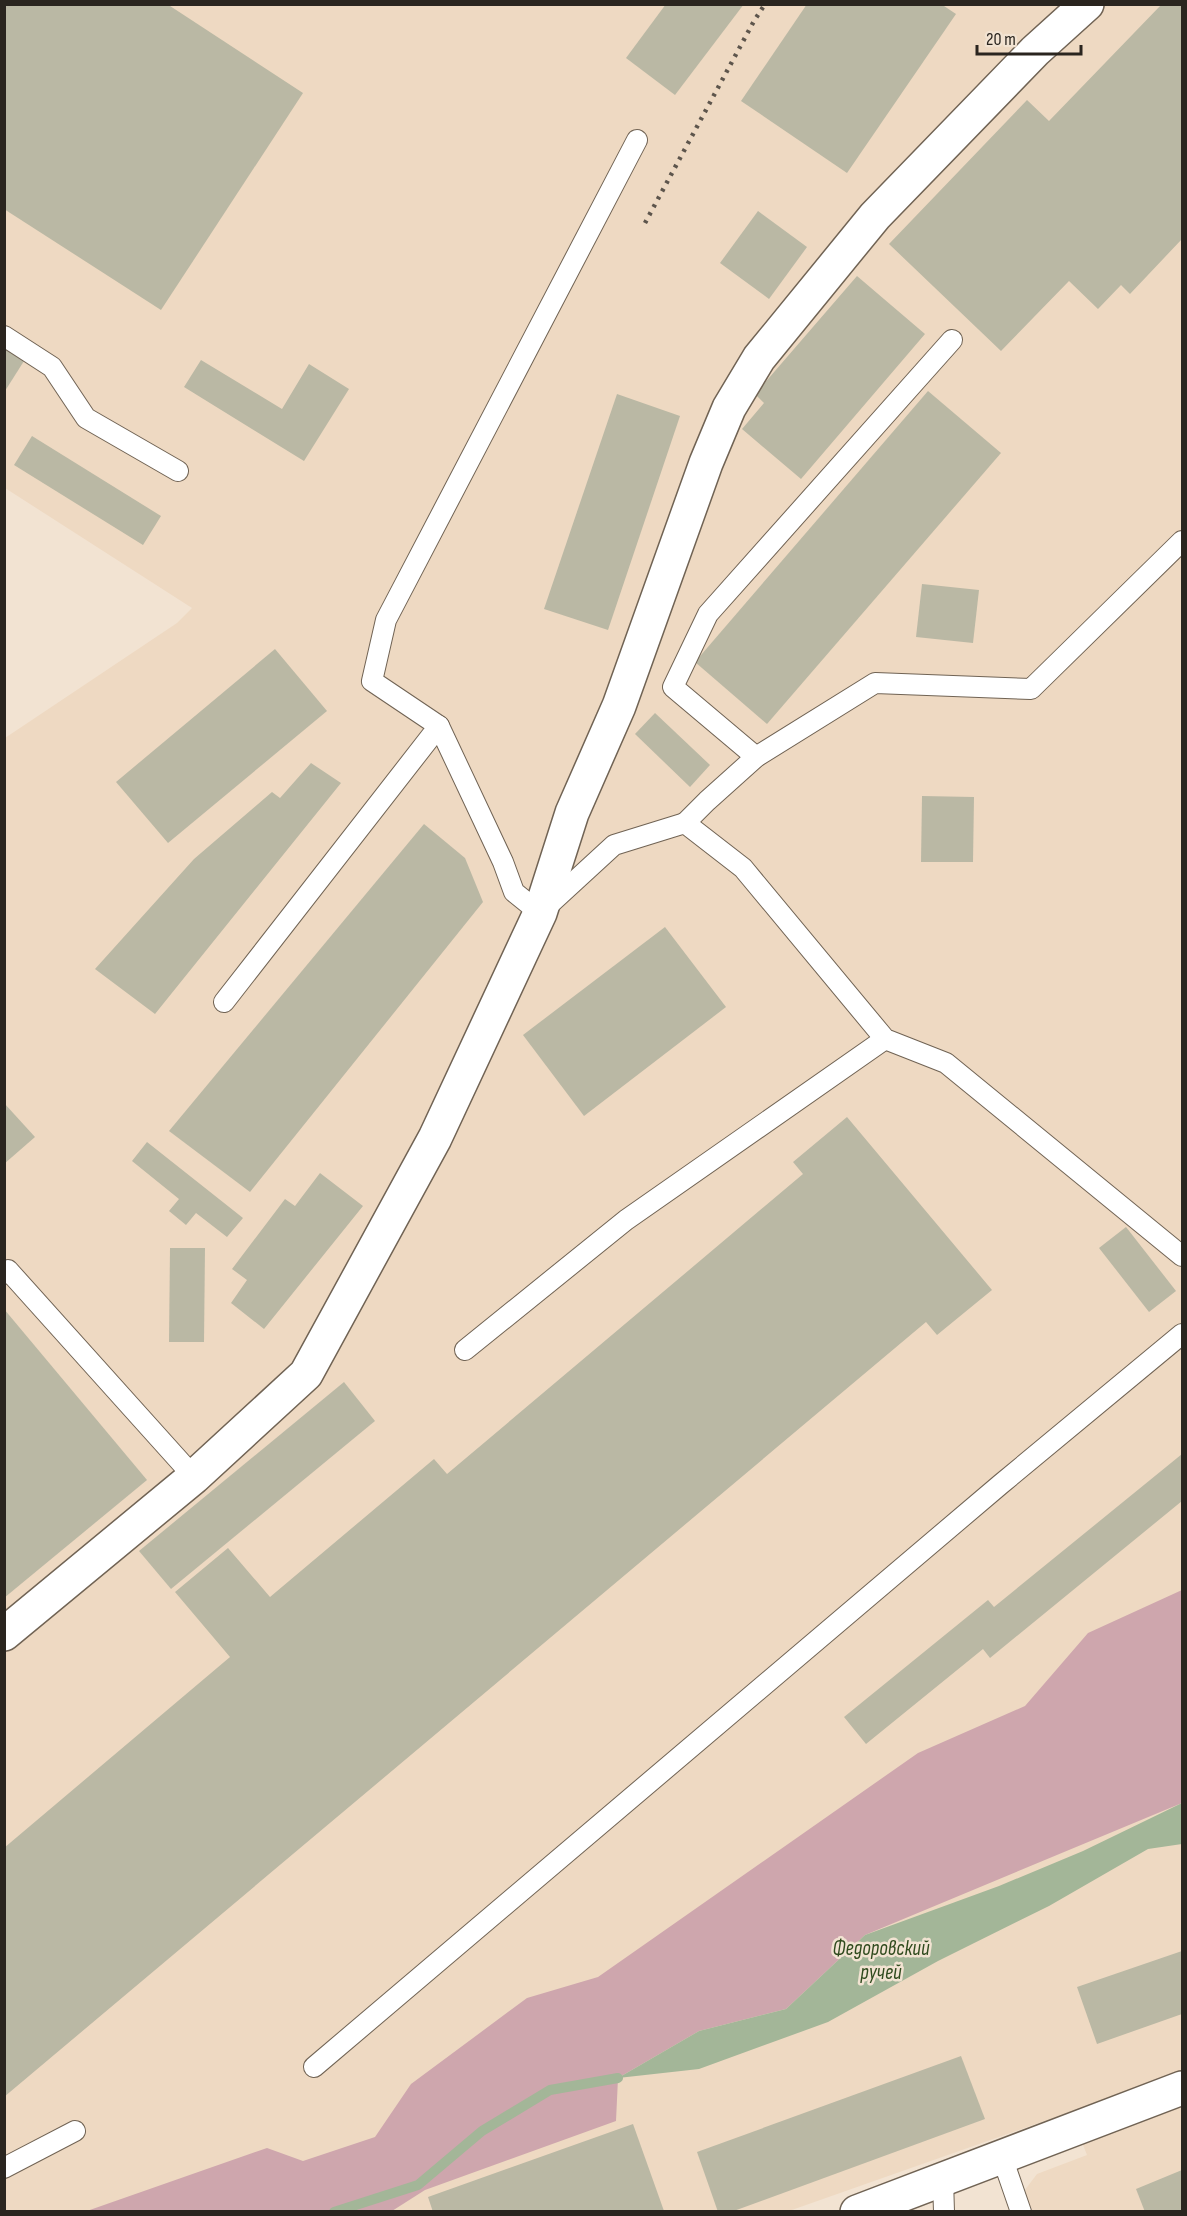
<svg xmlns="http://www.w3.org/2000/svg" width="1187" height="2216" viewBox="0 0 1187 2216" font-family="'Sofia Sans Condensed',sans-serif">
<style>
.built{fill:#eed9c2}
.forest{fill:#cea6ad}
.water{fill:#a3b698}
.lines{fill:none;stroke-linecap:round;stroke-linejoin:round}
.stream{stroke:#a3b698;stroke-width:10}
.building{fill:#bab8a4}
.lane-casing{stroke:#706354;stroke-width:22}
.street-casing{stroke:#706354;stroke-width:36}
.lane{stroke:#fff;stroke-width:20}
.street{stroke:#fff;stroke-width:33}
.rail{stroke:#5d554c;stroke-width:4.5;stroke-dasharray:3 6;stroke-linecap:butt}
.labels{text-anchor:middle;dominant-baseline:central;stroke-width:5;stroke-linejoin:round;paint-order:stroke}
.water-label{font-size:21px;font-style:italic;fill:#304b1e;stroke:#f2e3d2}
</style>
<rect width="100%" height="100%" fill="#f2e3d2"/>
<!-- built -->
<polygon class="built" points="5,5 1182,5 1182,2211 1009,2211 1037,2174 1087,2155 1070,2112 789,2211 5,2212 5,738 177,623 192,608 5,488"/>
<!-- forest -->
<polygon class="forest" points="1182,1590 1182,1803 865,1935 786,2009 699,2031 618,2078 616,2121 425,2190 392,2211 84,2212 267,2148 303,2161 375,2137 411,2084 527,1998 598,1977 918,1753 1025,1706 1088,1633"/>
<!-- water -->
<polygon class="water" points="1182,1803 1182,1844 1148,1849 1049,1906 938,1961 828,2022 699,2069 618,2078 699,2031 786,2009 865,1935 999,1886 1083,1851"/>
<g class="lines">
<!-- stream -->
<polyline class="stream" points="334,2212 418,2185 482,2131 550,2090 618,2078"/>
</g>
<!-- building -->
<g class="building">
<polygon points="4,4 167,4 303,93 161,310 4,209"/>
<polygon points="666,4 744,4 675,95 626,58"/>
<polygon points="807,4 941,4 956,14 847,173 741,101"/>
<polygon points="1161,5 1182,5 1182,239 1130,294 1121,285 1098,309 1069,281 1001,351 889,244 1027,100 1049,121"/>
<polygon points="758,211 807,247 769,299 720,263"/>
<polygon points="857,276 925,334 801,479 742,429 764,403 755,394"/>
<polygon points="5,349 24,361 5,391"/>
<polygon points="201,360 282,409 309,364 349,389 304,461 184,387"/>
<polygon points="928,391 1001,453 767,724 695,662"/>
<polygon points="617,394 680,416 608,630 544,609"/>
<polygon points="32,436 161,516 143,545 14,465"/>
<polygon points="922,584 979,590 973,643 916,637"/>
<polygon points="275,649 327,711 168,843 116,782"/>
<polygon points="655,713 710,765 690,787 635,734"/>
<polygon points="311,763 341,783 155,1014 95,969 194,859 272,792 280,798"/>
<polygon points="922,796 974,797 973,862 921,862"/>
<polygon points="424,824 465,858 483,902 250,1192 169,1131"/>
<polygon points="665,927 726,1007 584,1116 523,1035"/>
<polygon points="4,1103 35,1137 4,1164"/>
<polygon points="847,1117 992,1290 937,1335 926,1322 4,2097 4,1848 230,1657 175,1592 228,1548 270,1597 434,1459 447,1474 803,1174 793,1162"/>
<polygon points="147,1142 243,1218 227,1237 196,1213 186,1225 169,1211 179,1199 132,1161"/>
<polygon points="320,1173 363,1206 264,1329 231,1303 247,1280 232,1269 285,1199 295,1206"/>
<polygon points="1126,1227 1176,1291 1149,1312 1099,1248"/>
<polygon points="170,1248 205,1248 204,1342 169,1342"/>
<polygon points="4,1309 147,1480 4,1598"/>
<polygon points="344,1382 375,1421 171,1589 139,1551"/>
<polygon points="1182,1454 1182,1501 990,1658 983,1649 866,1744 844,1717 988,1600 994,1607"/>
<polygon points="1182,1951 1182,2014 1097,2044 1077,1987"/>
<polygon points="961,2056 985,2119 731,2212 718,2212 697,2152"/>
<polygon points="633,2124 664,2211 433,2212 428,2197"/>
<polygon points="1182,2170 1182,2212 1145,2212 1136,2189"/>
</g>
<g class="lines">
<!-- lane casing -->
<g class="lane-casing">
<g id="lane">
<polyline points="4,336 52,367 86,418 178,471"/>
<polyline points="439,726 503,862 514,892 540,913 614,845 685,823 743,868 885,1039 946,1063 1182,1256"/>
<polyline points="756,757 673,687 708,614 952,340"/>
<polyline points="685,823 707,801 756,757 875,683 1031,689 1182,541"/>
<polyline points="224,1002 439,726 372,681 386,620 637,140"/>
<polyline points="4,1274 8,1270 194,1477"/>
<polyline points="465,1350 626,1220 885,1039"/>
<polyline points="314,2067 1001,1484 1182,1334"/>
<polyline points="1002,2157 1021,2212"/>
<polyline points="4,2168 75,2131"/>
<polyline points="943,2179 944,2212"/>
</g>
</g>
<!-- street casing -->
<g class="street-casing">
<g id="street">
<polyline points="4,1634 194,1477 306,1374 435,1138 540,913 572,813 619,706 706,463 729,408 759,358 875,216 1035,51 1087,4"/>
<polyline points="857,2212 1182,2088"/>
</g>
</g>
<!-- lane -->
<use href="#lane" class="lane"/>
<!-- street -->
<use href="#street" class="street"/>
<!-- rail -->
<polyline class="rail" points="645,223 754,21 765,4"/>
</g>
<g class="labels">
<!-- water labels -->
<g class="water-label">
<text x="881" y="1948">Федоровский<tspan x="881" dy="24">ручей</tspan></text>
</g>
</g>
<!-- border -->
<rect width="1187" height="2216" fill="none" stroke="#2a251f" stroke-width="12"/>
<!-- scale -->
<path d="M977 45v9h104v-9" fill="none" stroke="#2a251f" stroke-width="3"/>
<text x="986" y="45" font-size="18" fill="#2a251f" stroke="#f2e3d2" stroke-width="4.5" paint-order="stroke">20 m</text>
</svg>
